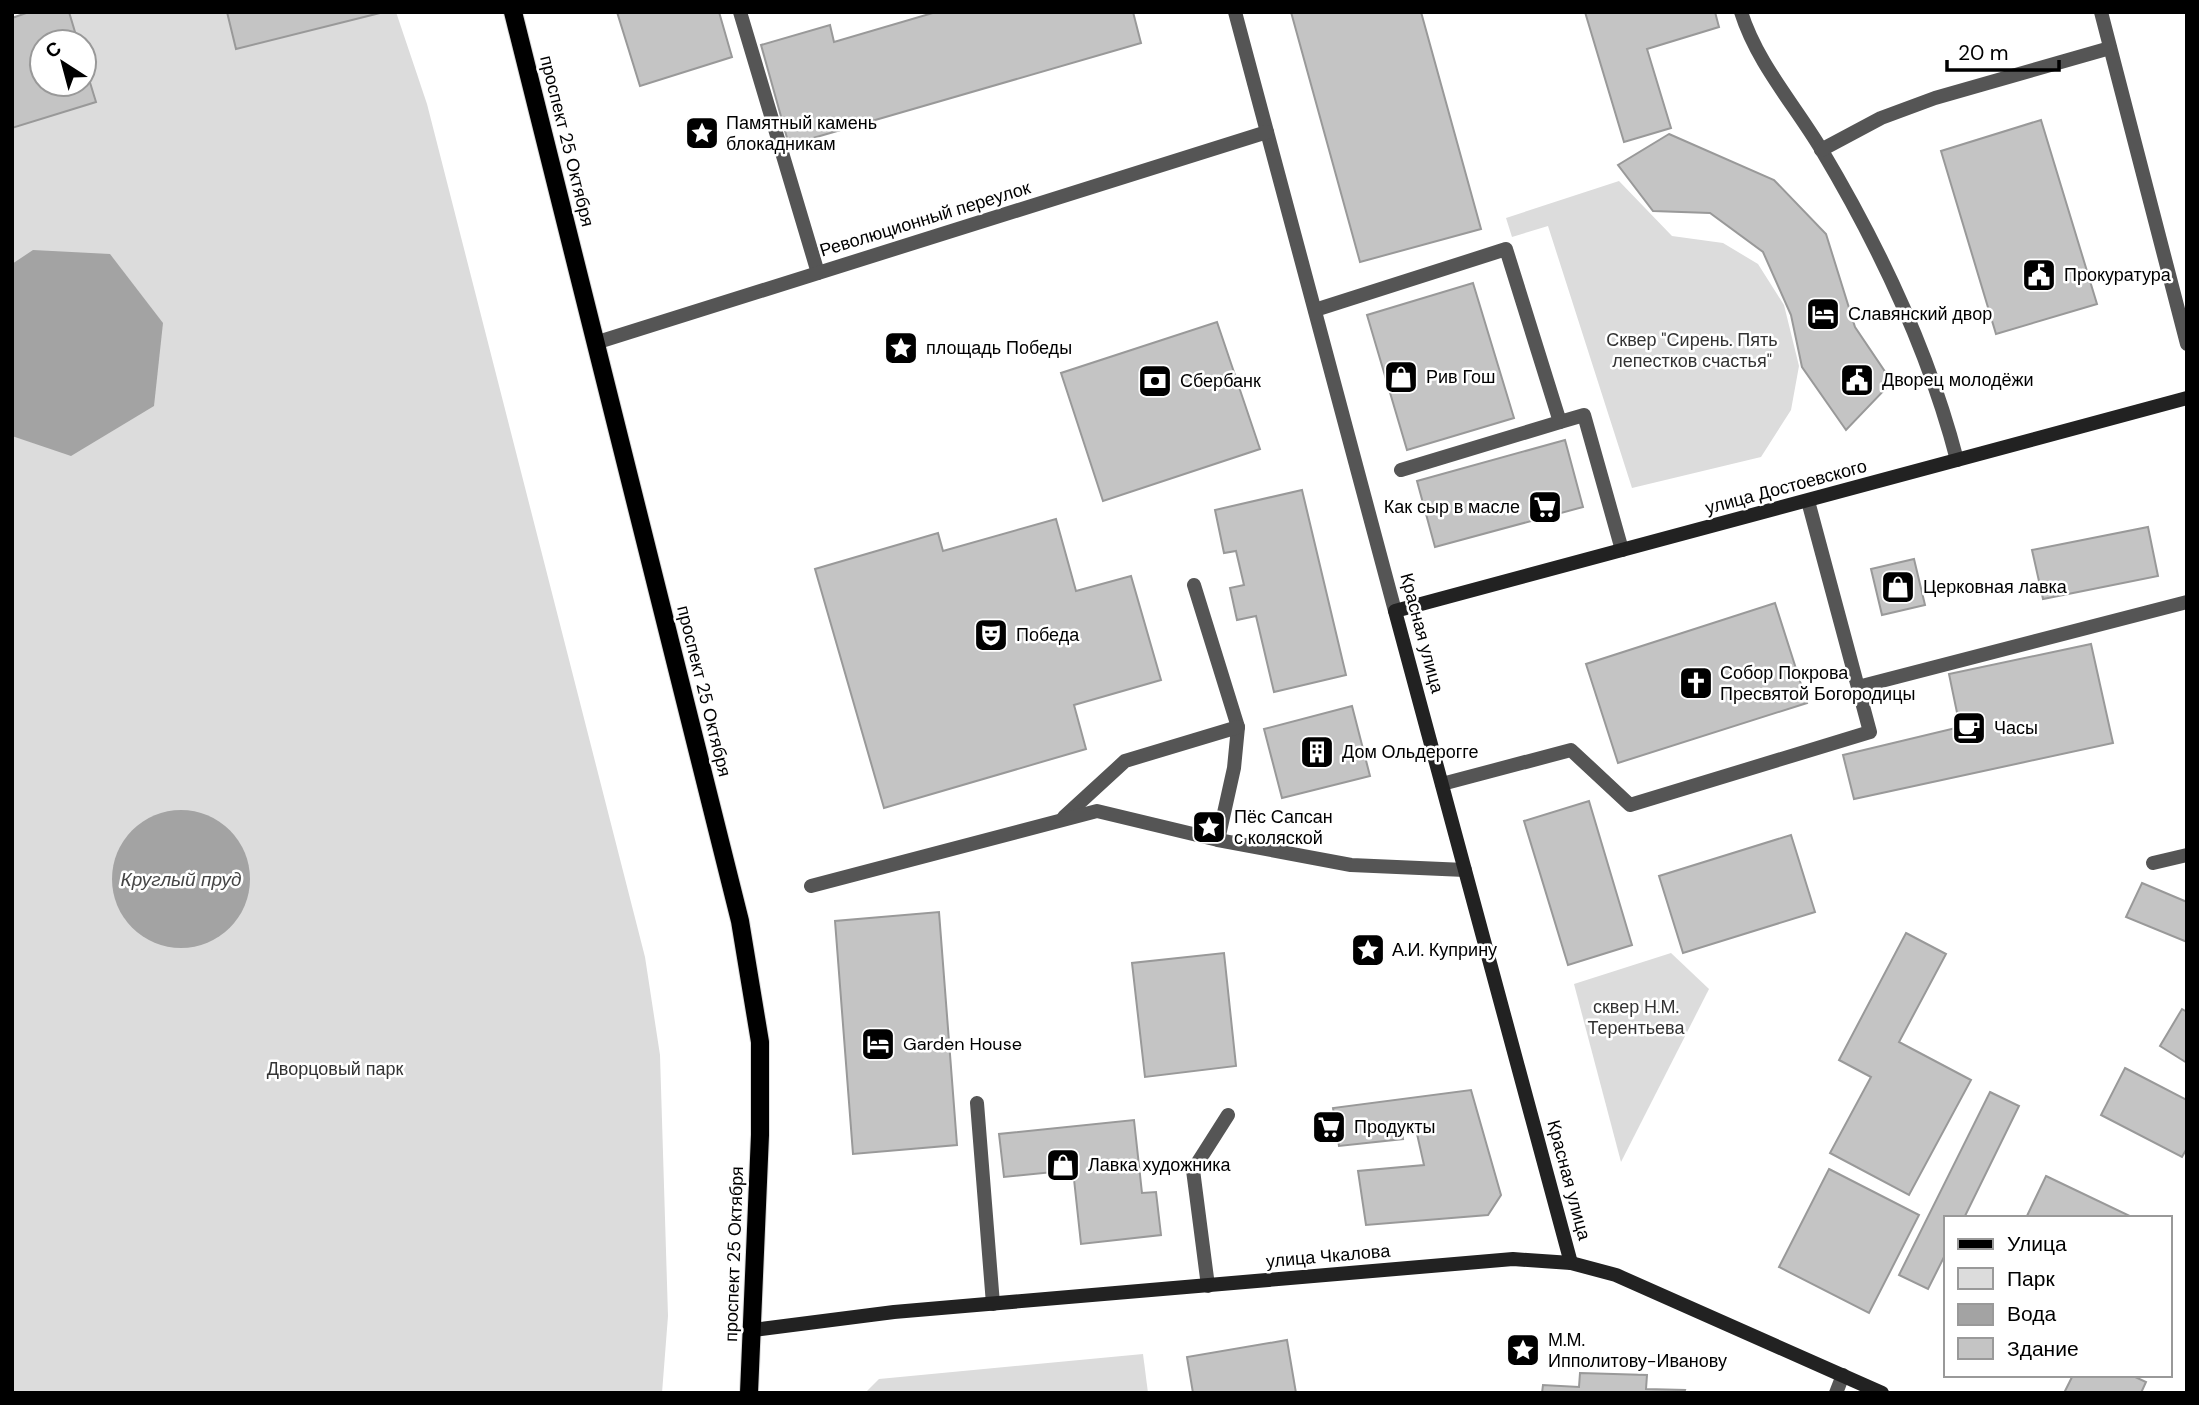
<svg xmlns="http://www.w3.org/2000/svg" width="2199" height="1405" viewBox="0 0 2199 1405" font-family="'DM Sans',sans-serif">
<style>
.green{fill:#dcdcdc;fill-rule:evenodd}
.water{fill:#a3a3a3}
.building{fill:#c4c4c4;stroke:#999;stroke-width:2}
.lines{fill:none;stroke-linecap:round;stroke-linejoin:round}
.primary-casing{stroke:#dbdbdb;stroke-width:20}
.lane{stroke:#555;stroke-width:14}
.street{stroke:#555;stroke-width:14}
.secondary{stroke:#222;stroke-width:14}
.primary{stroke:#000;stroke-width:18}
.labels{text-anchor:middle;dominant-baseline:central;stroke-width:5;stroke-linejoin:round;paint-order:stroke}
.poi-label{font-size:18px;fill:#000;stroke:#fff;text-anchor:start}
.street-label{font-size:18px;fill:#000;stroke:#fff}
.park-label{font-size:18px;fill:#333;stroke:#fff}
.water-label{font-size:19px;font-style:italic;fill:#444;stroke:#fff}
</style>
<rect width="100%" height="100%" fill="#fff"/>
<!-- green -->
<g class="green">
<path d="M29,12H396L427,104L645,957L660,1055L668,1316L662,1393H12V18ZM42,42H84V84H42Z"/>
<polygon points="1619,181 1672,236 1723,243 1758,264 1784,305 1799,366 1791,410 1761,457 1632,488 1548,226 1512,237 1506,218"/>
<polygon points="1671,953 1709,989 1621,1162 1574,984"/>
<polygon points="1143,1354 1148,1393 865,1393 879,1379"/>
</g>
<!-- water -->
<g class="water">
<polygon points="33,250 110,254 163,323 154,406 71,456 12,436 12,264"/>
<circle cx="181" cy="879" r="69"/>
</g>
<!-- building -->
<g class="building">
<polygon points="29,12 69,12 78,42 42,42 42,84 84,84 84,63 96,102 12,128 12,18"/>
<polygon points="227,12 384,12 236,49"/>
<polygon points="617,12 719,12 732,57 640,86"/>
<polygon points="936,12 1133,12 1141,43 789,145 761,45 830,25 834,42"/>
<polygon points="1291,12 1421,12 1481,229 1360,262"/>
<polygon points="1585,12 1715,12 1719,27 1647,49 1671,128 1624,142"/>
<polygon points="2041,120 2097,304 1996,334 1941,151"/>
<polygon points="1669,134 1774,180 1826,234 1855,327 1892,382 1846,430 1802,367 1791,315 1763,252 1710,213 1653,211 1618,165"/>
<polygon points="1473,283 1514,418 1407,450 1367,315"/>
<polygon points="1217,322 1260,449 1103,501 1061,373"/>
<polygon points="1565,440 1583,507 1435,547 1417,481"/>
<polygon points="1302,490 1346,675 1274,692 1256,616 1237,620 1230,588 1244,585 1236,551 1224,553 1215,510"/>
<polygon points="1056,519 1076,591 1131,576 1161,680 1074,705 1086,749 884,808 815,569 938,533 943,551"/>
<polygon points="2148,527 2158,576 2043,599 2032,550"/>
<polygon points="1914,559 1925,605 1882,615 1871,569"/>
<polygon points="1775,603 1807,703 1618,763 1586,664"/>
<polygon points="2091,644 2113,743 1854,799 1843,755 1960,727 1949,674"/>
<polygon points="1352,706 1370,776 1282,798 1264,729"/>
<polygon points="1589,801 1632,945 1568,965 1524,821"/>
<polygon points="1791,835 1815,912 1683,953 1659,876"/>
<polygon points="2142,883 2187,902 2187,942 2126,917"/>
<polygon points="939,912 957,1145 853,1154 835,921"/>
<polygon points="1906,933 1946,954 1899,1042 1971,1080 1909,1195 1830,1153 1871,1077 1839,1060"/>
<polygon points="1224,953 1236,1066 1145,1077 1132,963"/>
<polygon points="2182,1009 2187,1012 2187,1063 2160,1046"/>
<polygon points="2125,1068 2187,1100 2187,1148 2182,1157 2101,1115"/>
<polygon points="1471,1090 1501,1195 1488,1215 1366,1225 1358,1171 1424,1165 1415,1125 1401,1126 1403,1139 1339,1146 1333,1108"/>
<polygon points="1990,1092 2019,1106 1964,1218 1945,1218 1945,1255 1928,1289 1899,1275"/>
<polygon points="1134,1120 1142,1193 1156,1192 1161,1235 1081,1244 1073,1170 1004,1177 999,1134"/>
<polygon points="1829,1169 1919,1215 1869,1313 1779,1267"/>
<polygon points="2046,1176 2132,1217 2131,1218 2026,1218"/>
<polygon points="1287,1340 1296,1393 1193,1393 1187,1357"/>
<polygon points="1580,1373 1647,1375 1646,1389 1685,1390 1684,1393 1542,1393 1543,1385 1579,1387"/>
<polygon points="2073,1375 2131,1375 2146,1382 2141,1393 2064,1393"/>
</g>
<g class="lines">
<!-- primary casing -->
<g class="primary-casing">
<polyline id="primary" points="513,12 740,921 760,1042 760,1135 749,1393"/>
</g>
<!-- lane -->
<g class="lane">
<polyline points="740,12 818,273"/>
<path d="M1741,12C1757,63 1794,104 1821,149C1879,246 1929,352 1957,460"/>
<polyline points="1821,150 1881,118 1935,98 2110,48"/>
<polyline points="1315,310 1506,249 1560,422 1584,415 1622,550"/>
<polyline points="1401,470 1560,422"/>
<polyline points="1194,585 1238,727 1234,768 1218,840"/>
<polyline points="1858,687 2187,602"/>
<polyline points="1442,784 1571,750 1630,805 1870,732 1808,501"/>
<polyline points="1064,817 1125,761 1238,727"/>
<polyline points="2153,863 2187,855"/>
<polyline points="811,886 1097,811 1218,840 1351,865 1465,870"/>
<polyline points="977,1103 993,1304"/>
<polyline points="1208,1286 1193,1170 1228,1115"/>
</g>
<!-- street -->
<g class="street">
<polyline points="1235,12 1395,611"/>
<polyline points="2101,12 2187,344"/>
<polyline points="595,343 1267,132"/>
<polyline points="1836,1393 1843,1375"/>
</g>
<!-- secondary -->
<g class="secondary">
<polyline points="1571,1263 1395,611 2187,398"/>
<polyline points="753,1330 894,1312 1513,1259 1571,1263 1616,1275 1882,1393"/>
</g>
<!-- primary -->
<use href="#primary" class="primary"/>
</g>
<!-- icons -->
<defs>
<g id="sight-square" transform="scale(1.75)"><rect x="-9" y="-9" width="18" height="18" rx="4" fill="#000" stroke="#fff"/><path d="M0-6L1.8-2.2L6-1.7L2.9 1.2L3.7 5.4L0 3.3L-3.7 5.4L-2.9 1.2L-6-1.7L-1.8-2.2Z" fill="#fff"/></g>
<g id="civic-square" transform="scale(1.75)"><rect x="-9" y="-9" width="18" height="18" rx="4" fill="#000" stroke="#fff"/><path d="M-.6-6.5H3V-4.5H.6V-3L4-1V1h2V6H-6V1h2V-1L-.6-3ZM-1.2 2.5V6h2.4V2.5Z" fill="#fff"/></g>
<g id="hotel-square" transform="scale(1.75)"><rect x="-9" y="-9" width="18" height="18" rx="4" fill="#000" stroke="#fff"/><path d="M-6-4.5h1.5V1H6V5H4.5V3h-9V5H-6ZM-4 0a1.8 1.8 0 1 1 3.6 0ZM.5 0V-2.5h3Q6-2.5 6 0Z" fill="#fff"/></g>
<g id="shop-square" transform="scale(1.75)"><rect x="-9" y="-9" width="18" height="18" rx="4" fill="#000" stroke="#fff"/><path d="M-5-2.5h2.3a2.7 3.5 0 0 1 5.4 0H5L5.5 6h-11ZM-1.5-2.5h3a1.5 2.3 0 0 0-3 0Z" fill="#fff"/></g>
<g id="bank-square" transform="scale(1.75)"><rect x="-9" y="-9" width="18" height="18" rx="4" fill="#000" stroke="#fff"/><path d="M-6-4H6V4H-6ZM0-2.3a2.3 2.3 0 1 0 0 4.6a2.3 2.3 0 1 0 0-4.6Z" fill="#fff"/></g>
<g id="supermarket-square" transform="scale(1.75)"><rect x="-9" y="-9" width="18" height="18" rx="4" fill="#000" stroke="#fff"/><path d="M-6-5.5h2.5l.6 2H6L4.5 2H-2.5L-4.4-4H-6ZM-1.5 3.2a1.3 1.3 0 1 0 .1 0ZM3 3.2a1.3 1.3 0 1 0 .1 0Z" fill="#fff"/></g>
<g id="theatre-square" transform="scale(1.75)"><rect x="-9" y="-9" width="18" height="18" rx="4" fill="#000" stroke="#fff"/><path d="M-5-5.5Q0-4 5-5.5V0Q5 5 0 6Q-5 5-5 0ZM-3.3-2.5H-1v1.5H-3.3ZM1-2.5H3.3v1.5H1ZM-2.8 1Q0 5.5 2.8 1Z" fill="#fff"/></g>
<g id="church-square" transform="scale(1.75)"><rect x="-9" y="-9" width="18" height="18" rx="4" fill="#000" stroke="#fff"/><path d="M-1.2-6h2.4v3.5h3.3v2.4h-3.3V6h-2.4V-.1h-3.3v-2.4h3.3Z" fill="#fff"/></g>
<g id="cafe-square" transform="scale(1.75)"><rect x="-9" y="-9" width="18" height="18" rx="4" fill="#000" stroke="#fff"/><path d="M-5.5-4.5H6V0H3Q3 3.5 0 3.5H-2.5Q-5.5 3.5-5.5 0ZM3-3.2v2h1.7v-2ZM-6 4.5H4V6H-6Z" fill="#fff"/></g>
<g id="building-square" transform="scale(1.75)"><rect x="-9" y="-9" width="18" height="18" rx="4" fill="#000" stroke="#fff"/><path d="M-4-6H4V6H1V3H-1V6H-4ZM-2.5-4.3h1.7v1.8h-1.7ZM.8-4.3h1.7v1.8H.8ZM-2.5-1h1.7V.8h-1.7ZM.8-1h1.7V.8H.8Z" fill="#fff"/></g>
</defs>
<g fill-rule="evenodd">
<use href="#sight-square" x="702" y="133"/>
<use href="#civic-square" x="2039" y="275"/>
<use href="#hotel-square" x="1823" y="314"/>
<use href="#sight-square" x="901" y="348"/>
<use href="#shop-square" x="1401" y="377"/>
<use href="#civic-square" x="1857" y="380"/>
<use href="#bank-square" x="1155" y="381"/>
<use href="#supermarket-square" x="1545" y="507"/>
<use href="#shop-square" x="1898" y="587"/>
<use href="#theatre-square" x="991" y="635"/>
<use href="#church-square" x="1696" y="683"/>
<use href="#cafe-square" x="1969" y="728"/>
<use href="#building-square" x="1317" y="752"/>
<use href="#sight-square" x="1209" y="827"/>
<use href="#sight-square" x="1368" y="950"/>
<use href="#hotel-square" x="878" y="1044"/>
<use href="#supermarket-square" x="1329" y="1127"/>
<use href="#shop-square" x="1063" y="1165"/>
<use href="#sight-square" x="1523" y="1350"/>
</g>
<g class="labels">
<!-- poi labels -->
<g class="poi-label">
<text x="726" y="123">Памятный камень<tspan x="726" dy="21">блокадникам</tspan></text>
<text x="2064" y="275">Прокуратура</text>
<text x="1848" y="314">Славянский двор</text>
<text x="926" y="348">площадь Победы</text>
<text x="1426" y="377">Рив Гош</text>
<text x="1882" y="380">Дворец молодёжи</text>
<text x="1180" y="381">Сбербанк</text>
<text x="1520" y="507" text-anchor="end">Как сыр в масле</text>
<text x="1923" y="587">Церковная лавка</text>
<text x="1016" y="635">Победа</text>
<text x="1720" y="673">Собор Покрова<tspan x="1720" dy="21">Пресвятой Богородицы</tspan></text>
<text x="1994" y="728">Часы</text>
<text x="1342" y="752">Дом Ольдерогге</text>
<text x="1234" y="817">Пёс Сапсан<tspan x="1234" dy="21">с коляской</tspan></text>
<text x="1392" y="950">А.И. Куприну</text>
<text x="903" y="1044">Garden House</text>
<text x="1354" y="1127">Продукты</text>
<text x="1088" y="1165">Лавка художника</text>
<text x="1548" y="1340">М.М.<tspan x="1548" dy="21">Ипполитову-Иванову</tspan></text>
</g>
<!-- street labels -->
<g class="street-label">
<text transform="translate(567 141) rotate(76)">проспект 25 Октября</text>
<text transform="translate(925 219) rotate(-17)">Революционный переулок</text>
<text transform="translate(1786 487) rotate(-15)">улица Достоевского</text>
<text transform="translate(1422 633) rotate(75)">Красная улица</text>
<text transform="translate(704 691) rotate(76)">проспект 25 Октября</text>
<text transform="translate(1569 1180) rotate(75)">Красная улица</text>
<text transform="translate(734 1254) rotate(-88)">проспект 25 Октября</text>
<text transform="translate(1328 1256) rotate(-5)">улица Чкалова</text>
</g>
<!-- park labels -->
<g class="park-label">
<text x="1692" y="340">Сквер "Сирень. Пять<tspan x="1692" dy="21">лепестков счастья"</tspan></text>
<text x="1636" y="1007">сквер Н.М.<tspan x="1636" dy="21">Терентьева</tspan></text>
<text x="335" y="1069">Дворцовый парк</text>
</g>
<!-- water labels -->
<g class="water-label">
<text x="181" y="879">Круглый пруд</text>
</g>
</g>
<!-- border -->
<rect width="2199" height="1405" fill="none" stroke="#000000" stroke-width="28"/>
<!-- legend -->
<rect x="1944" y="1216" width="228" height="161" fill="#ffffff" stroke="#999999" stroke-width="2"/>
<rect x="1958" y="1239" width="35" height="10" fill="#000000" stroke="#999999" stroke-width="2"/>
<text x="2007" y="1251" font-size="21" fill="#000000">Улица</text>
<rect x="1958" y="1268" width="35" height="21" fill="#dcdcdc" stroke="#999999" stroke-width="2"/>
<text x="2007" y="1286" font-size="21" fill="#000000">Парк</text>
<rect x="1958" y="1304" width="35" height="21" fill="#a3a3a3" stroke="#999999" stroke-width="2"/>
<text x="2007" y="1321" font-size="21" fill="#000000">Вода</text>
<rect x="1958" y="1338" width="35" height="21" fill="#c4c4c4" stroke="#999999" stroke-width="2"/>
<text x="2007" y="1356" font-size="21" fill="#000000">Здание</text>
<!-- north arrow -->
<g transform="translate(63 63) rotate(324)"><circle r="33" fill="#ffffff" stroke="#999999" stroke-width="2"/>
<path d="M0-5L12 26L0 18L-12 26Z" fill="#000000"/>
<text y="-10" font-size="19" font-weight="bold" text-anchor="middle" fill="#000000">С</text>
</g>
<!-- scale -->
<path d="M1947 60v10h112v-10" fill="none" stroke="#000000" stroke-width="3.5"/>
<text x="1958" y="60" font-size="21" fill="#000000" stroke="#ffffff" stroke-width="5" paint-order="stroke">20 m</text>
</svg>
